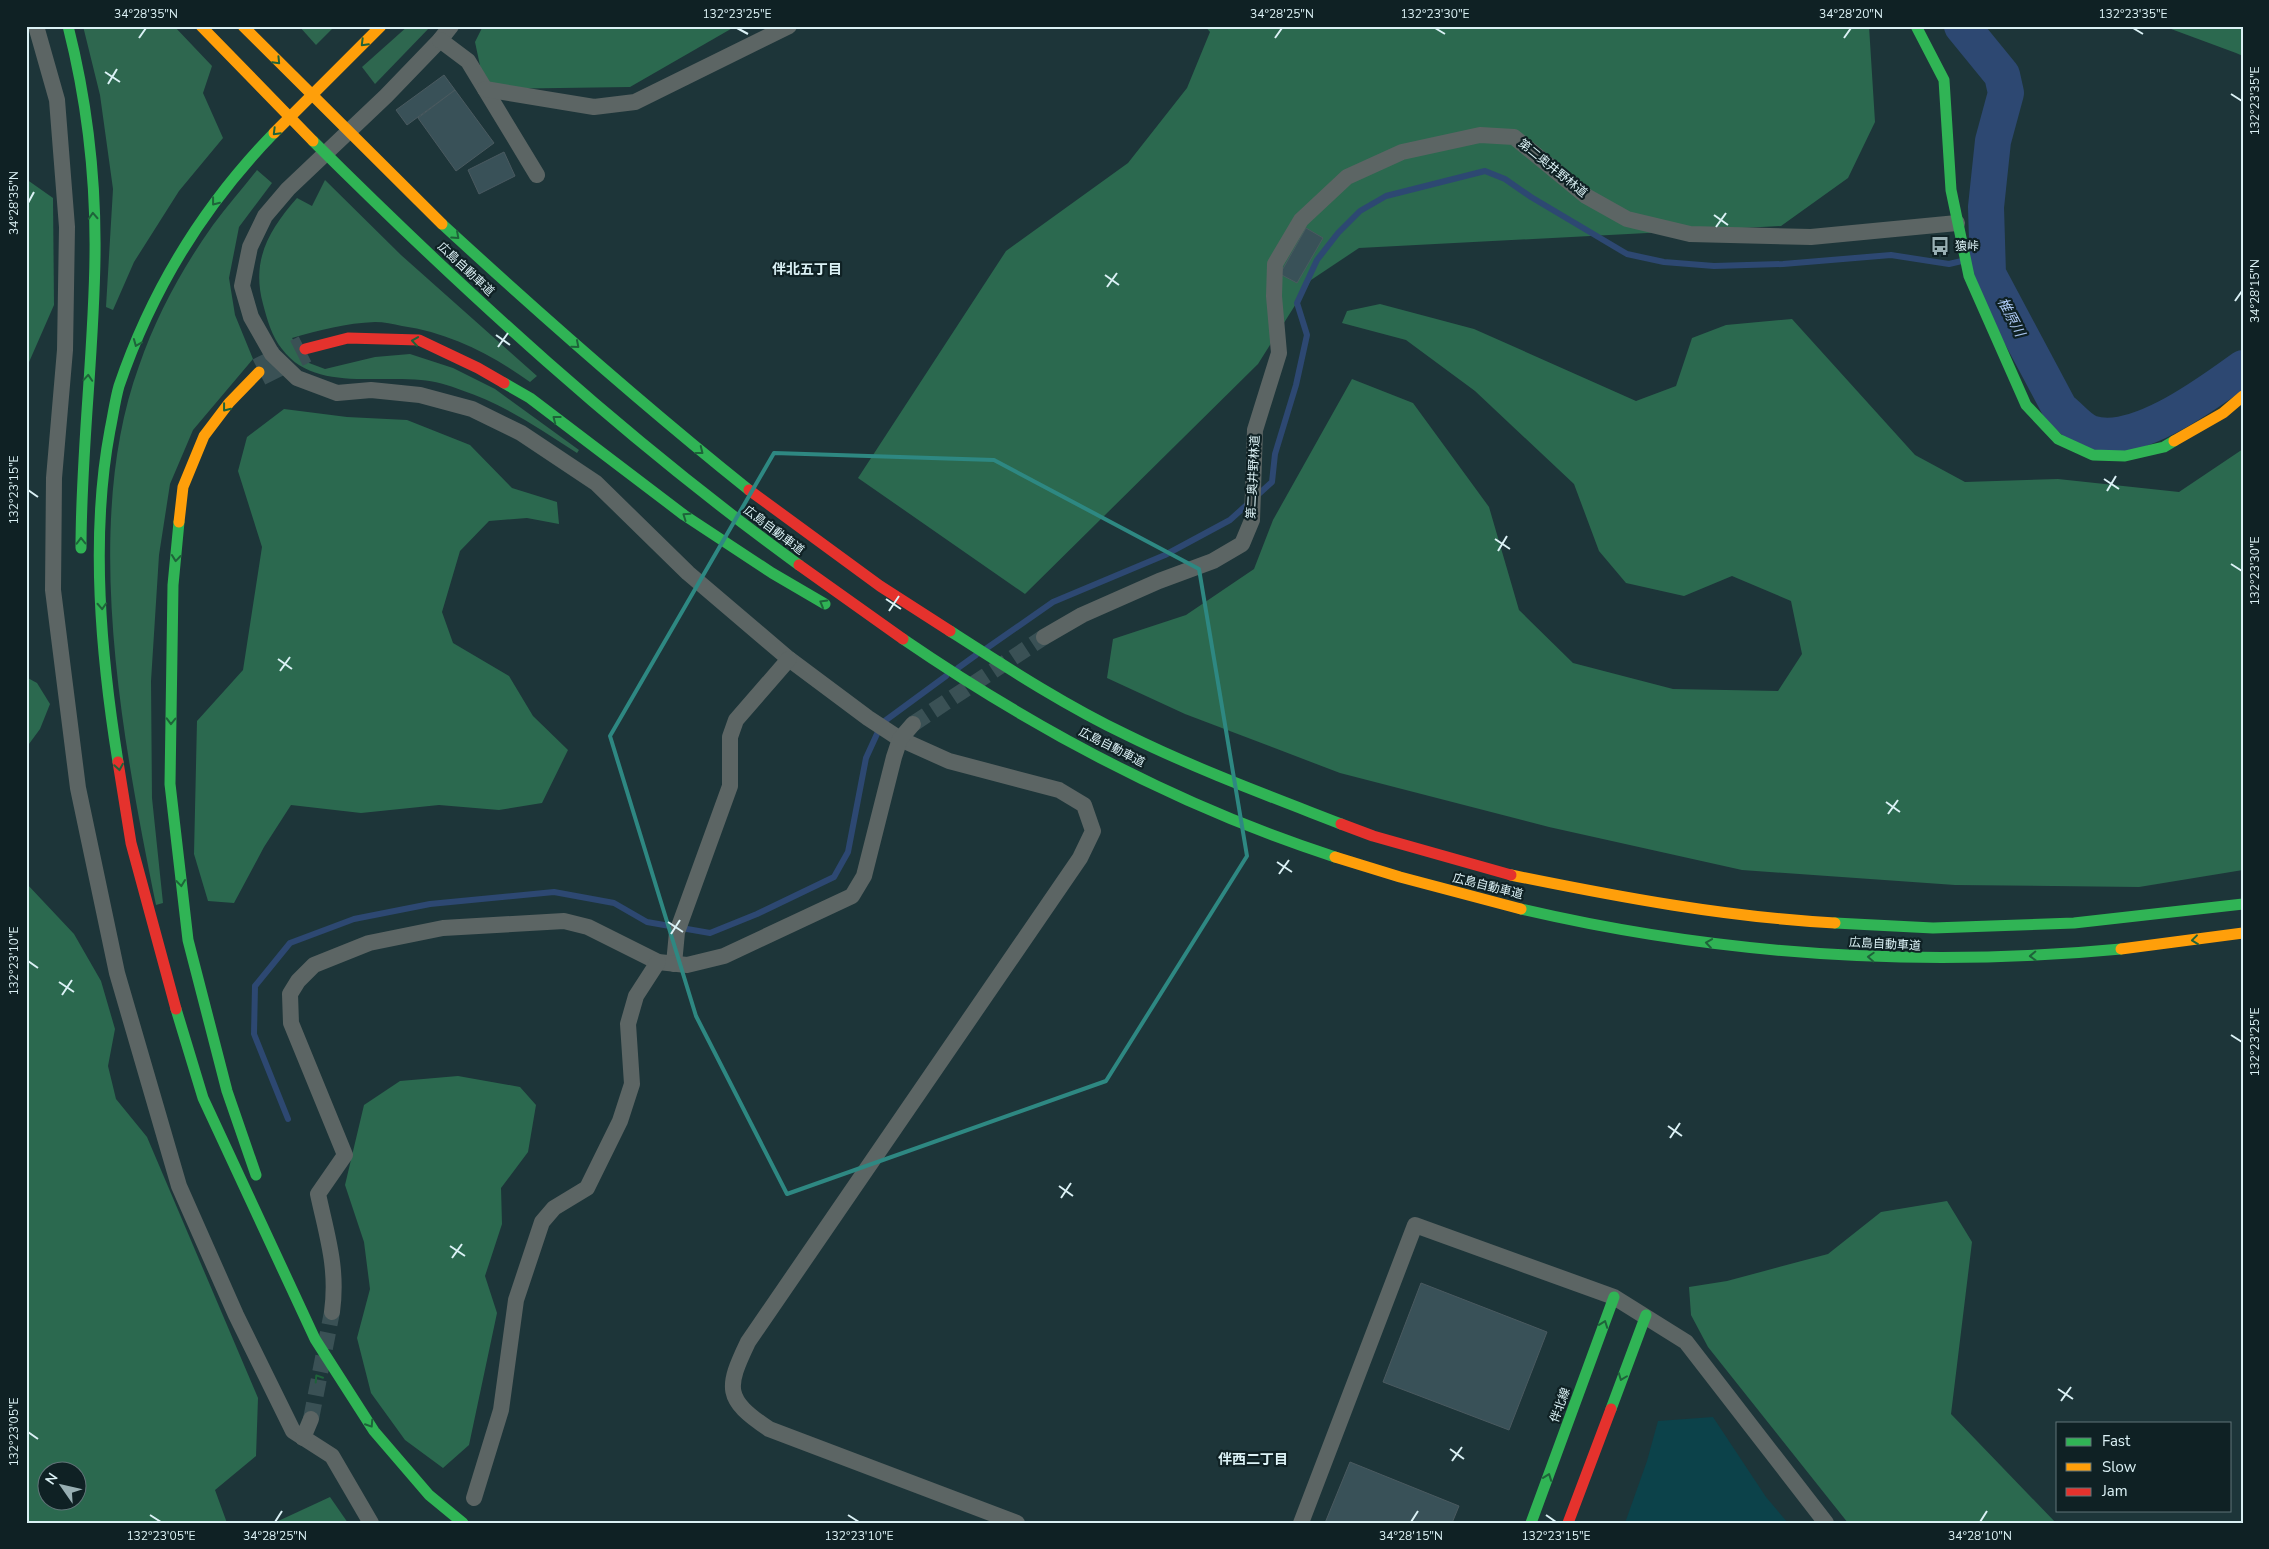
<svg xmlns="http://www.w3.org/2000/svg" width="2269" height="1549" viewBox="0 0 2269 1549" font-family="'Nunito Sans','Noto Sans JP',sans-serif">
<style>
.built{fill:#0c424a}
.green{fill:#2e674f}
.forest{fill:#2b694f;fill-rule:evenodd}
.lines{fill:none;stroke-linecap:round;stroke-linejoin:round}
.stream{stroke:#2d4872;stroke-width:6}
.river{stroke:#2d4872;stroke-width:36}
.building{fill:#395158;stroke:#4a5a60}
.street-tunnel{stroke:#3a5155;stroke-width:16;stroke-dasharray:16 8;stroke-linecap:butt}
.highway-tunnel{stroke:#3a5155;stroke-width:28;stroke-dasharray:28 14;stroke-linecap:butt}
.street{stroke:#5c6564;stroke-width:16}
.fast{stroke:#30b455;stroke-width:11}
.slow{stroke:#ff9f0a;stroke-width:11}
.jam{stroke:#e5322d;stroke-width:11}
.oneway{stroke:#1e633a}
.marked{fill:none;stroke:#2e8882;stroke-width:4;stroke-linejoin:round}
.ticks{fill:none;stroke:#dbf1f5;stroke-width:2}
.labels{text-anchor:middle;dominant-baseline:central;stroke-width:4.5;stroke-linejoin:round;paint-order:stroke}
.street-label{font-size:12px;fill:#dbf1f5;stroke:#0f2124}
.poi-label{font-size:12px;fill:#dbf1f5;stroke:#0f2124;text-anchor:start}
.neighbourhood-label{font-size:14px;font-weight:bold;fill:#dbf1f5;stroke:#0f2124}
.water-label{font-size:14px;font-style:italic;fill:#abc6f2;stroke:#0f2124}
.neatline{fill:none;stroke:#dbf1f5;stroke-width:2}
.ticks-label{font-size:12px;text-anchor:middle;fill:#dbf1f5}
</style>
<rect width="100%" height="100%" fill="#1d3539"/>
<!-- built -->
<polygon class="built" points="1713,1417 1766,1497 1788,1523 1625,1523 1647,1461 1658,1421"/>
<!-- green -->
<g class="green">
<polygon points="83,26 174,26 212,66 203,93 223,138 179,191 134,262 113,310 106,307 113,189 100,95"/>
<polygon points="299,26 335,26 316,45"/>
<polygon points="408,26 431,26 375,84 362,67"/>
<path d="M257,170L272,183L239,227L229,278L235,315L253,359L193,430L170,484L159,555L151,681L152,798L163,903L156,905C123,742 81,525 139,366C156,316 183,267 213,225C227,206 243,188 257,170Z"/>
<path d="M325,180L401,255L537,376L530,382C491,354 450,333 402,326C393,324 384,322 375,322C346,323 320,330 292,338L309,363L325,369L375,357L410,354L453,368L495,389L579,450L577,453C541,430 502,403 461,390C449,385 434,381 421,380C376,375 313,391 282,349C272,337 267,319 263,304C251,260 269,230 297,198L312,206Z"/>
</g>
<!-- forest -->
<g class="forest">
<polygon points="483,26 736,26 630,87 485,89 475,42"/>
<polygon points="1205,26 1869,26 1875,122 1848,178 1781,226 1359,248 1311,280 1258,364 1025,594 858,478 1006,251 1128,163 1187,88 1210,32"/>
<polygon points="2163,26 2243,26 2243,56 2236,53"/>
<polygon points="26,179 53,198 54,305 26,369"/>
<polygon points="1380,304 1474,329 1636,401 1676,386 1692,338 1726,325 1792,319 1915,455 1965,482 2058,479 2179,492 2243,449 2243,870 2139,887 1955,885 1742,870 1549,827 1340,773 1185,714 1107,678 1113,639 1186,615 1254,569 1273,520 1352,379 1413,403 1489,507 1519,610 1573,663 1673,689 1778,691 1802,654 1791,601 1732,576 1684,596 1626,583 1599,551 1574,484 1475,391 1406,340 1342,323 1347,311"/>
<polygon points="284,409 347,417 407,420 470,445 512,488 557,502 559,524 527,518 489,521 460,551 442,612 453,643 509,676 533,716 568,750 542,803 499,810 439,805 361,813 291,805 264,847 234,903 208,901 194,854 197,721 243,670 262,547 238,471 247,437"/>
<polygon points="26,677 37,683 50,704 40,729 26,748"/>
<path d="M26,883L74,934L101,981L115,1029L108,1066L116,1099L147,1137L258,1398L256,1456L215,1490L227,1523H26ZM48,1472H78V1502H48Z"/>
<polygon points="458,1076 520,1087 536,1105 528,1152 501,1188 502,1224 485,1276 497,1313 469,1445 443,1468 405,1440 371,1393 357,1338 370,1289 364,1242 345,1185 364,1105 400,1081"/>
<polygon points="1947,1201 1972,1242 1951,1414 2056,1523 1848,1523 1708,1347 1691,1315 1689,1287 1727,1281 1828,1254 1881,1212"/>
<polygon points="330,1497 348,1523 275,1523 276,1522"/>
</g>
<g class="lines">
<!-- stream -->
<g class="stream">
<polyline points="987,648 1053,602 1165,555 1230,520 1272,482 1275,454 1296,385 1307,335 1297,303 1317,260 1338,233 1360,211 1386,196 1485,171 1505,179 1531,197 1627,254 1664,262 1714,266 1783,264 1891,255 1949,264 1987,255"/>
<polyline points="958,668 976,655"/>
<polyline points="288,1119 254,1034 255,986 290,943 354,919 430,904 554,892 614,903 647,922 710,933 757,914 834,877 848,852 866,758 882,723 946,676"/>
</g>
<!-- river -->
<path class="river" d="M1962,26L2002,75L2006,93L1993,141L1986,207L1988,274L2060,409C2071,417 2078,428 2090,433C2135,448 2207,394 2243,368"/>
</g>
<!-- building -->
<g class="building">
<polygon points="444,75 455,90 407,125 396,110"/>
<polygon points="455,90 494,143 456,171 418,118"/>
<polygon points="504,152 515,176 479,194 468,170"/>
<polygon points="1306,228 1323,238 1297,283 1280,274"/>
<polygon points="1421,1283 1547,1332 1509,1430 1383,1382"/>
<polygon points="1350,1462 1459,1506 1452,1523 1325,1523"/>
</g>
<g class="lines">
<!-- street-tunnel -->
<g class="street-tunnel">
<polyline points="913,724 1044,637"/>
<polyline points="311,1419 332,1312"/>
</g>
<!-- highway-tunnel -->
<polyline class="highway-tunnel" points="259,372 305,349"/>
<!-- street -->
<g class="street">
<polyline points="36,26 57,100 67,227 65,350 54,478 53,590 78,788 117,973 179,1186 236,1315 293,1431 332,1456 371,1523"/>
<path d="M451,26L440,40L386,96L288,189L265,216L250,247L242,286L251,317L272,354L297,378L337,393L371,390L420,395L472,409L521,433L596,483L688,573L789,659L868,718L900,739L949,761L1059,790L1084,805L1093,831L1080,858L748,1342C726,1388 724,1399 769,1429L1017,1523"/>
<polyline points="440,40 468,61 537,175"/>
<polyline points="485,89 594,107 635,102 789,26"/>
<polyline points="1044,637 1082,615 1159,581 1213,561 1242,544 1252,520 1255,430 1279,353 1274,296 1275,264 1301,220 1347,177 1402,152 1480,135 1514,137 1586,196 1627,219 1690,234 1811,237 1957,223"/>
<polyline points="674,964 677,932 730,786 730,737 736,720 789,659"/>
<path d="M332,1312C338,1268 327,1236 318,1194L345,1155L291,1023L290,994L298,981L314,965L369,943L443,928L564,921L588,927L658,962L687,965L724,956L852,896L864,876L894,757L900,739L913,724"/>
<polyline points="303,1438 311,1419"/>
<polyline points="474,1498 501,1410 516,1300 542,1222 554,1208 587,1188 620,1121 632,1084 628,1024 636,996 658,962"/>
<polyline points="1301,1523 1415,1225 1614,1297 1686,1342 1826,1523"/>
</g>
<!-- fast -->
<g class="fast">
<path d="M68,26C87,101 96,178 95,256C94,353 81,450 81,548"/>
<polyline points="1916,26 1944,80 1951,190 1969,276 2026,405 2058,439 2093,455 2125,456 2164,447 2174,441"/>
<path d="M313,141C466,293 624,438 799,565"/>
<path d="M442,224C542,316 643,405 749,490"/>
<polyline points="504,383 530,398 684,515 772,573 825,604"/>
<polyline points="179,522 173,585 170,784 188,940 227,1091 256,1175"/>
<path d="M950,631C1006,667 1066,706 1127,735C1196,769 1269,796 1341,824"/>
<path d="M903,639C1036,730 1180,807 1335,857"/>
<path d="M118,762C101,656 90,536 110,430C113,416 115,400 119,386C152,289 203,206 274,133"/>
<path d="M1521,909C1718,955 1920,968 2121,949"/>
<polyline points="1835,923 1933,928 2074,923 2243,904"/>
<polyline points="176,1009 203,1098 315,1339 374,1431 429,1495 463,1523"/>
<polyline points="1611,1409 1646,1315"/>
<polyline points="1531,1523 1614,1297"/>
</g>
<!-- slow -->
<g class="slow">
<polyline points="201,26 313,141"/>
<polyline points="243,26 442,224"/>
<polyline points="274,133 381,26"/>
<polyline points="2174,441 2223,413 2243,396"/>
<polyline points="179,522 183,487 204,436 229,403 259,372"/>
<polyline points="1335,857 1400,877 1521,909"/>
<path d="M1511,875C1619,897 1725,917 1835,923"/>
<polyline points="2121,949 2243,933"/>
</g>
<!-- jam -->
<g class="jam">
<polyline points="305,349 348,338 419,340 478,368 504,383"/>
<polyline points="749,490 880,586 950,631"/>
<polyline points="799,565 903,639"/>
<polyline points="118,762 131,843 176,1009"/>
<polyline points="1341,824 1373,836 1511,875"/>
<polyline points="1568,1523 1611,1409"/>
</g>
</g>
<!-- one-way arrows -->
<defs><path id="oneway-chevron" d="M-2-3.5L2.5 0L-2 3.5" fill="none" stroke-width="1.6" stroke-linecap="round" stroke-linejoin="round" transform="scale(1.25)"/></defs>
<g class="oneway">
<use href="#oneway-chevron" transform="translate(364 43) rotate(135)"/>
<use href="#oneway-chevron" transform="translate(277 61) rotate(46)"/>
<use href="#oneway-chevron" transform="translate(276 132) rotate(135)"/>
<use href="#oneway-chevron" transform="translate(215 202) rotate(128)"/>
<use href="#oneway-chevron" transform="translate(93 216) rotate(-93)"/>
<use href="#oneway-chevron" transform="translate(456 236) rotate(42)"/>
<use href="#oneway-chevron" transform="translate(415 341) rotate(-172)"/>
<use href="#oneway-chevron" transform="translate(137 343) rotate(112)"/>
<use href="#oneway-chevron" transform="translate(576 345) rotate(41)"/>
<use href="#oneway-chevron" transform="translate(88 378) rotate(-86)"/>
<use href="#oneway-chevron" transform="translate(226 408) rotate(128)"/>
<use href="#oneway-chevron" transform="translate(556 419) rotate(-142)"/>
<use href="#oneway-chevron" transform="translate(700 451) rotate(38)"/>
<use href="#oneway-chevron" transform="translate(686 516) rotate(-145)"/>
<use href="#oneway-chevron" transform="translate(81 541) rotate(-91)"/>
<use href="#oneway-chevron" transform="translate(176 558) rotate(96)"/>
<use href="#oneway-chevron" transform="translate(823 603) rotate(-150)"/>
<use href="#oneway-chevron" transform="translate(102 606) rotate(87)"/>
<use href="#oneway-chevron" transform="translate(171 721) rotate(91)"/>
<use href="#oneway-chevron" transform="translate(119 767) rotate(81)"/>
<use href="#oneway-chevron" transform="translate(181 883) rotate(83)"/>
<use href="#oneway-chevron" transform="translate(2195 940) rotate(173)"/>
<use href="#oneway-chevron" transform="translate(1709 943) rotate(-172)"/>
<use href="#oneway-chevron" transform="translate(2033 956) rotate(178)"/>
<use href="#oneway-chevron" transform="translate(1871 957) rotate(-177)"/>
<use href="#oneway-chevron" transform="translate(1604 1324) rotate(-70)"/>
<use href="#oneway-chevron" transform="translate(1622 1377) rotate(111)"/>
<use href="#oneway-chevron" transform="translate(318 1378) rotate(-123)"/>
<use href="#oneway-chevron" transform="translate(370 1424) rotate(57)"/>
<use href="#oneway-chevron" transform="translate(1548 1477) rotate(-70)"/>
</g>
<!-- marked area -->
<path class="marked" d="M774,453L994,460L1199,569L1247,856L1106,1081L787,1194L696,1016L610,736Z"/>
<!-- ticks -->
<path class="ticks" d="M737,28L748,34M1435,28L1445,34M2133,28L2143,34M139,38L146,28M1275,38L1282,28M1844,38L1851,28M105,72L120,82M108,84L117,69M2231,94L2242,101M28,203L34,192M1714,215L1728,225M1716,227L1726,213M1105,275L1119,285M1107,287L1117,273M2235,301L2242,291M496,335L510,345M498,347L508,333M2104,479L2119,489M28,490L38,497M2107,491L2116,476M1495,539L1510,549M1498,551L1507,536M2231,564L2242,571M886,599L901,609M889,611L899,596M278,659L292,669M280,671L290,657M1886,802L1900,812M1888,814L1898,800M1277,862L1292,872M1279,874L1289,860M668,922L683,932M671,934L680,920M28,961L38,968M59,982L74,992M62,995L72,980M2231,1035L2242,1042M1668,1126L1682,1136M1670,1138L1680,1123M1059,1186L1073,1196M1061,1198L1071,1183M450,1246L465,1256M452,1258L462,1244M2058,1389L2073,1399M2061,1401L2071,1387M28,1432L38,1439M1450,1449L1464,1459M1452,1461L1462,1447M150,1515L161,1522M848,1515L859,1522M1546,1515L1556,1522M275,1522L282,1511M1411,1522L1418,1511M1980,1522L1987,1511"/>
<!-- icons -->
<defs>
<g id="bus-bare" transform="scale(1.5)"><path d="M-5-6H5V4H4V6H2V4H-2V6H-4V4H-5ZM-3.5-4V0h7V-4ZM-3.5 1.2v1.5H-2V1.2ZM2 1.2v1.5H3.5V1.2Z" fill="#98afb3" stroke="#0f2124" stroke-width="2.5" paint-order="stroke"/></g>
</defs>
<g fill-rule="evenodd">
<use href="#bus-bare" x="1940" y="246"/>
</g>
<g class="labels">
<!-- street labels -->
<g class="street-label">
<text transform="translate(1553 168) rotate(39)">第二奥井野林道</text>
<text transform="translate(466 269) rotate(43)">広島自動車道</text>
<text transform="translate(1253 477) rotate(-87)">第二奥井野林道</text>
<text transform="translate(774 530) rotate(37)">広島自動車道</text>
<text transform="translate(1112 747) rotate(27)">広島自動車道</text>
<text transform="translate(1488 886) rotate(14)">広島自動車道</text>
<text transform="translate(1885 944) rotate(3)">広島自動車道</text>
<text transform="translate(1560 1405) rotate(-70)">伴北線</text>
</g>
<!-- poi labels -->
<g class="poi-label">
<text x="1955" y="246">猿峠</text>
</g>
<!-- neighbourhood labels -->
<g class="neighbourhood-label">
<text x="807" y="269">伴北五丁目</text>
<text x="1253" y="1459">伴西二丁目</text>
</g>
<!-- water labels -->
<g class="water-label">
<text transform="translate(2011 317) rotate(62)">椎原川</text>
</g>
</g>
<!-- border -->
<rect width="2269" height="1549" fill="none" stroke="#0f2124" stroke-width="55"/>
<!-- legend -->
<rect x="2056" y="1422" width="175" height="90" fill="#0f2124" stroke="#617478"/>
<rect x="2066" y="1438" width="25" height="8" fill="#30b455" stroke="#617478"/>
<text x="2102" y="1446" font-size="15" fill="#dbf1f5">Fast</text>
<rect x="2066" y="1463" width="25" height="8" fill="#ff9f0a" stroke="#617478"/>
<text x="2102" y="1472" font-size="15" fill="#dbf1f5">Slow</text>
<rect x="2066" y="1488" width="25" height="8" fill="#e5322d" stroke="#617478"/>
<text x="2102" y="1496" font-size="15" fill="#dbf1f5">Jam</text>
<!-- north arrow -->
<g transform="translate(62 1486) rotate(304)"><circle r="24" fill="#0f2124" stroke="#617478"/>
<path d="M0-4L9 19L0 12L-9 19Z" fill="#98afb3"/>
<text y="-8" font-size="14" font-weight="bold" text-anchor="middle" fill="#dbf1f5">N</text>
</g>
<rect x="28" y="28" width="2214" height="1494" class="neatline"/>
<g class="ticks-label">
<text x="146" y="18">34°28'35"N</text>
<text x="737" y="18">132°23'25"E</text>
<text x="1282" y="18">34°28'25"N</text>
<text x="1435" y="18">132°23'30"E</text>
<text x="1851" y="18">34°28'20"N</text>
<text x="2133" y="18">132°23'35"E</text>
<text transform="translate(2255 101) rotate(-90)" y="4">132°23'35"E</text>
<text transform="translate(14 203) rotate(-90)" y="4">34°28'35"N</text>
<text transform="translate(2255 291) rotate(-90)" y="4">34°28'15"N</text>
<text transform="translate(14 490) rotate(-90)" y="4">132°23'15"E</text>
<text transform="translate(2255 571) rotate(-90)" y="4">132°23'30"E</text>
<text transform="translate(14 961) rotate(-90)" y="4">132°23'10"E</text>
<text transform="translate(2255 1042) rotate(-90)" y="4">132°23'25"E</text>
<text transform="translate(14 1432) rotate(-90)" y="4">132°23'05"E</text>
<text x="161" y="1540">132°23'05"E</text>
<text x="275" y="1540">34°28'25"N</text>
<text x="859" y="1540">132°23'10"E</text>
<text x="1411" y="1540">34°28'15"N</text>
<text x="1556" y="1540">132°23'15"E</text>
<text x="1980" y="1540">34°28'10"N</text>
</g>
</svg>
